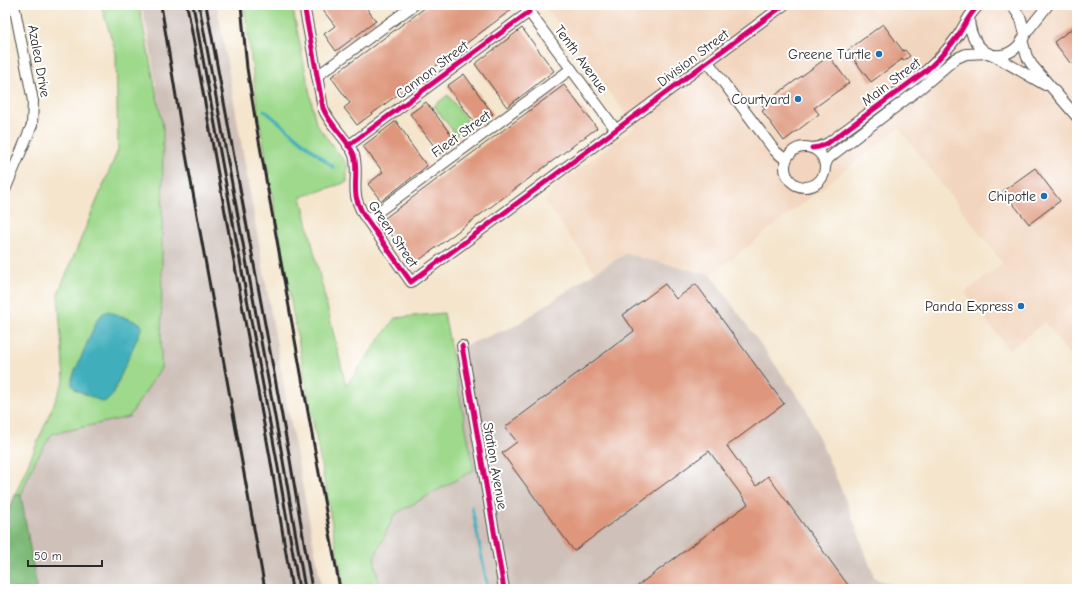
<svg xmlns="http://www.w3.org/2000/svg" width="1082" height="594" viewBox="0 0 1082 594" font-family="'Comic Neue',sans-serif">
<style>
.built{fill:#f2d5be}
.industrial{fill:#cfc1ba}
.green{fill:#9ed98c;stroke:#64825c}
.forest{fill:#7eb978;stroke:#547252}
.water{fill:#3fafbb;stroke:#356d73}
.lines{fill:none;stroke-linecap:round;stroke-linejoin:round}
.stream{stroke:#3fafbb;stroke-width:3}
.building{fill:#de977d}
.minor-casing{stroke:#494743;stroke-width:12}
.minor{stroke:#fff;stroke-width:10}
.rail{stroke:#2b2b2b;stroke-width:3}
.cycleway-casing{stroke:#fff;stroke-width:8}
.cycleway{stroke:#d6006c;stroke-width:5}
.poi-dot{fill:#1f6fb2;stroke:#fff;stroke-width:1.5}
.labels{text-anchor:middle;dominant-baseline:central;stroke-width:4;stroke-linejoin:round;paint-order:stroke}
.poi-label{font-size:14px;fill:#2b2b2b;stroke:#fff;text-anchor:end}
.street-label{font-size:14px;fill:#2b2b2b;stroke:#fff}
</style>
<rect width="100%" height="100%" fill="#fff"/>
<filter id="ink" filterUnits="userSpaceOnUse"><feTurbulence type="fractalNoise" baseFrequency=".025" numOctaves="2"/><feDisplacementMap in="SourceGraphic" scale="8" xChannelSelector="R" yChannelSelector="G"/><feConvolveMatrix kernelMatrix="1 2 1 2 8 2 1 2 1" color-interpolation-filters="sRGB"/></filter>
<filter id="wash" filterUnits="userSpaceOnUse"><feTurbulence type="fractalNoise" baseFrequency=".012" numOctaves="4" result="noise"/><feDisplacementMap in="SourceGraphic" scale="16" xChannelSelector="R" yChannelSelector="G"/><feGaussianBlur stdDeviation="0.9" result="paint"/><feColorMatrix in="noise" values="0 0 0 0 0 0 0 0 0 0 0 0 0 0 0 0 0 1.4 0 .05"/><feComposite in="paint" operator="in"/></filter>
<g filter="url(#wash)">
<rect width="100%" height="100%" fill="#f4e5cc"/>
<!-- built -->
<polygon class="built" points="544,5 1077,5 1077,365 1045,322 1009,350 965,292 1003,264 899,128 711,275 626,255 595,272 545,202 552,189 635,127"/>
<!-- industrial -->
<g class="industrial">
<polygon points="141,5 217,5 287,403 322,589 37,589 21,495 35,461 52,433 129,417 163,127 148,35"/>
<polygon points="626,254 711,275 806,408 847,503 875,579 909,589 344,589 311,405 515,326 595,272"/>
</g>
<!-- green -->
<g class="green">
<polygon points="101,5 139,5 163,127 161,368 129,417 52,434 35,461 21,495 15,495 64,380 58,294 118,150 116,53"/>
<polygon points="244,5 292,5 316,124 347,164 347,182 301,197 346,386 395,318 444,313 474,470 395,514 374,558 380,589 344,589 283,259 258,112"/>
<polygon points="448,95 470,125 456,135 434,106"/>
</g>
<!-- forest -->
<polygon class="forest" points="15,495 21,495 37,589 5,589 5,519"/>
<!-- water -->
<polygon class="water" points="108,311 140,323 142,327 112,396 108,400 103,402 76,390 72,385 72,378 97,320 102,314"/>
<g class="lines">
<!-- stream -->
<g class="stream">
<polyline points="264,110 333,167"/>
<polyline points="472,507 488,589"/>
</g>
</g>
<g id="blocks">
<!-- building -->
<g class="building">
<polygon points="319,5 364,5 376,21 336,51 324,34 335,26"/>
<polygon points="429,5 507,5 511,10 357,125 344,108 350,103 331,77"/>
<polygon points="883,24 903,51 905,50 910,56 903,61 902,59 871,82 847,51"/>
<polygon points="1077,25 1077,60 1071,64 1054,42"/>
<polygon points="522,28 554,71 507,107 475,64"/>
<polygon points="829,56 849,83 814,108 819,114 784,141 762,111 765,109 762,105"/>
<polygon points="464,74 493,114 477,126 447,86"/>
<polygon points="564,85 597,128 414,264 381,221"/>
<polygon points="426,102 456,141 440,154 410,114"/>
<polygon points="396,121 408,138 407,139 427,166 381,201 368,184 383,172 363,146"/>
<polygon points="1035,168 1060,201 1029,224 1003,191"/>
<polygon points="665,284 676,299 696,284 784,404 727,446 756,486 768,476 851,589 633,589 748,504 709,451 574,551 502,453 517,442 505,427 634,331 623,315"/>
</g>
</g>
</g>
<g filter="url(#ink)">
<use href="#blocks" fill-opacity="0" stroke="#494743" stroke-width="1"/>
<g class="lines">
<!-- minor casing -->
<g class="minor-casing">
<g id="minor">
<path d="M304,5L323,108C330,126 348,139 354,155C358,168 354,183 356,196C357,202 360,208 363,214L411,282L784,5"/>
<polyline points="524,5 616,130"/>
<polyline points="1012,5 1021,19 1025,34"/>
<path d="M969,17C969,30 973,41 983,50C994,59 1009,56 1019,45C1023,40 1025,34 1029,29C1035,21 1042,13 1048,5"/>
<polyline points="1022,40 1027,57 1032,65 1077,117"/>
<polyline points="993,55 1045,85"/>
<polyline points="708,62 775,151 786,160"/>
<polyline points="317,76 414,5"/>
<polyline points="348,146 529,12"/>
<circle cx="805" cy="167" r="20"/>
<path d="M812,148L819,147L828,143L927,70C939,59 950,47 959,34C965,24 970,13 979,5"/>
<polyline points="825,166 828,159 835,153 922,87 955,59 966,54 988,53"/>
<polyline points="5,190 32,125 33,101 14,5"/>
<polyline points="367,220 571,69"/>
<polyline points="462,346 504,589"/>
</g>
</g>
<!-- minor -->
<use href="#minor" class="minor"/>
<!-- rail -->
<g class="rail">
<polyline points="161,5 181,127 265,589"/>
<polyline points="187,5 270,457 292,589"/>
<polyline points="193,5 276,456 299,589"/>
<polyline points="199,5 282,455 305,589"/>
<polyline points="206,5 289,454 312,589"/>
<polyline points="241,5 247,68 256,124 340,589"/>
</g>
<!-- cycleway casing -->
<g class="cycleway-casing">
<g id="cycleway">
<path d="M304,5L323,108C330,126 348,139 354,155C358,168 354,183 356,196C357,202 360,208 363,214L411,282L784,5"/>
<polyline points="348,146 529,12"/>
<path d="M812,148L819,147L828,143L927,70C939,59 950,47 959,34C965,24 970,13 979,5"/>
<polyline points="462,346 504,589"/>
</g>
</g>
<!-- cycleway -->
<use href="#cycleway" class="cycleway"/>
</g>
</g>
<!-- markers -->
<g class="poi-dot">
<circle cx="879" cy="54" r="4"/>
<circle cx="798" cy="99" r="4"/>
<circle cx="1044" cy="196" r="4"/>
<circle cx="1021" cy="306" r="4"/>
</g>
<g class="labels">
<!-- poi labels -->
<g class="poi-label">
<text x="871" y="54">Greene Turtle</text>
<text x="790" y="99">Courtyard</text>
<text x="1036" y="196">Chipotle</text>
<text x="1013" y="306">Panda Express</text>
</g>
<!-- street labels -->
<g class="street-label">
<text transform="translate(693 58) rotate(-37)">Division Street</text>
<text transform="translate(581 59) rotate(54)">Tenth Avenue</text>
<text transform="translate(39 61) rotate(80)">Azalea Drive</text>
<text transform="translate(432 70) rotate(-37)">Cannon Street</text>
<text transform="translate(891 82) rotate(-37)">Main Street</text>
<text transform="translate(461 134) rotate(-36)">Fleet Street</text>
<text transform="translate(393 234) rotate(56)">Green Street</text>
<text transform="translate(495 466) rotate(80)">Station Avenue</text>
</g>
</g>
<!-- margin -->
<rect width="1082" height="594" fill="none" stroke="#fff" stroke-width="20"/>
<!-- scale -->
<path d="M28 560v6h74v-6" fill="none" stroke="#2b2b2b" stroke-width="2"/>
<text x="34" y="560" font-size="12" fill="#2b2b2b" stroke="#ffffff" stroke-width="3" paint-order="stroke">50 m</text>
</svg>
